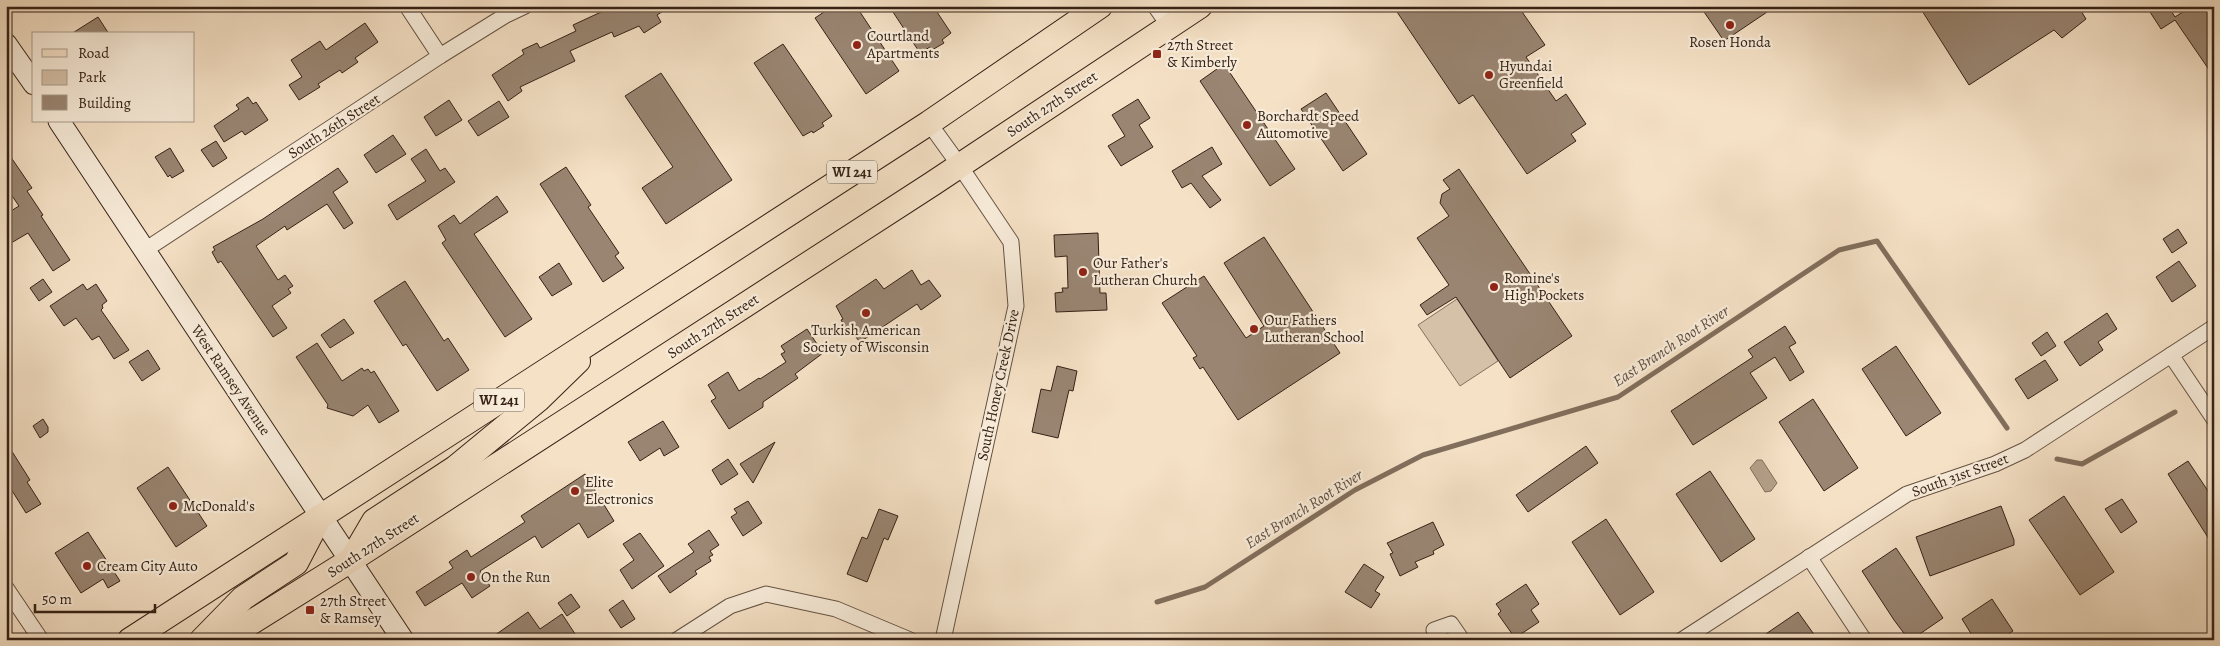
<svg xmlns="http://www.w3.org/2000/svg" width="2220" height="646" viewBox="0 0 2220 646" font-family="Alegreya,serif">
<style>
.green{fill:#d4c1a8;stroke:#84725f}
.water{fill:#b4a08a;stroke:#816e5c}
.lines{fill:none;stroke-linecap:round;stroke-linejoin:round}
.stream{stroke:#816e5c;stroke-width:5}
.building{fill:#998572;stroke:#352216}
.street-casing{stroke:#655242;stroke-width:17}
.secondary-casing{stroke:#352216;stroke-width:23}
.primary-casing{stroke:#352216;stroke-width:26}
.street{stroke:#f8ecda;stroke-width:15}
.secondary{stroke:#f8ecda;stroke-width:21}
.primary{stroke:#f5e1c6;stroke-width:24}
.poi-dot{fill:#8f2418;stroke:#f8ecda;stroke-width:2}
.labels{text-anchor:middle;dominant-baseline:central;stroke-width:4.5;stroke-linejoin:round;paint-order:stroke}
.shield{fill:#f8ecda;stroke:#705f51;stroke-width:1}
.shield-label{font-size:14px;font-weight:bold;fill:#352216}
.poi-label{font-size:15px;fill:#352216;stroke:#f8ecda;text-anchor:start}
.street-label{font-size:15px;fill:#352216;stroke:#f8ecda}
.water-label{font-size:16px;font-style:italic;fill:#614e3f;stroke:#f8ecda}
</style>
<rect width="100%" height="100%" fill="#f5e1c6"/>
<filter id="stains"><feTurbulence type="fractalNoise" baseFrequency=".004" numOctaves="4"/><feColorMatrix values="0 0 0 0 .2 0 0 0 0 .09 0 0 0 0 .02 0 0 0 .5 -.17"/></filter>
<radialGradient id="worn" r=".72"><stop offset=".6" stop-color="#630" stop-opacity="0"/><stop offset="1" stop-color="#630" stop-opacity=".3"/></radialGradient>
<!-- green -->
<polygon class="green" points="1457,299 1498,361 1460,386 1418,325"/>
<!-- water -->
<polygon class="water" points="1757,460 1762,460 1777,483 1771,491 1765,492 1750,468"/>
<g class="lines">
<!-- stream -->
<g class="stream">
<polyline points="2057,459 2082,464 2175,412"/>
<polyline points="1157,602 1205,587 1355,490 1423,455 1618,397 1839,250 1877,241 2007,428"/>
</g>
</g>
<!-- building -->
<g class="building">
<polygon points="614,6 671,6 657,15 661,22 644,33 639,26 614,37 612,32 570,51 575,61 520,87 522,91 508,101 492,75 524,54 522,50 537,43 540,48 576,31 573,25"/>
<polygon points="833,6 856,6 899,71 866,94 815,18"/>
<polygon points="889,6 933,6 951,33 942,40 944,43 932,50 930,47 920,53"/>
<polygon points="1393,6 1518,6 1545,45 1526,57 1556,101 1566,94 1586,124 1571,134 1576,141 1527,174 1473,95 1459,104"/>
<polygon points="1700,6 1776,6 1724,41"/>
<polygon points="1919,6 2078,6 2086,19 2062,38 2054,30 1969,85"/>
<polygon points="2159,6 2168,6 2175,17 2192,6 2214,6 2214,77 2175,20 2161,29 2150,12"/>
<polygon points="98,17 109,34 71,34"/>
<polygon points="365,23 378,42 355,58 358,62 342,73 340,70 318,84 320,87 299,100 289,85 302,77 291,60 320,41 326,50"/>
<polygon points="783,44 832,116 822,123 824,126 813,133 812,131 803,136 754,63"/>
<polygon points="1224,64 1295,169 1270,186 1200,81"/>
<polygon points="661,73 732,180 666,224 642,188 673,167 625,96"/>
<polygon points="1326,93 1367,154 1343,171 1301,109"/>
<polygon points="248,97 253,104 256,102 268,120 245,135 242,131 224,142 214,126 239,109 236,105"/>
<polygon points="1138,99 1150,118 1139,125 1153,147 1121,166 1108,146 1125,136 1112,115"/>
<polygon points="449,100 462,120 436,136 424,117"/>
<polygon points="499,101 509,117 478,136 468,121"/>
<polygon points="393,135 406,154 376,173 364,155"/>
<polygon points="216,141 227,158 213,167 201,150"/>
<polygon points="1212,147 1222,164 1202,176 1221,200 1210,208 1191,183 1182,188 1172,171"/>
<polygon points="170,148 184,171 172,178 170,175 168,177 155,157"/>
<polygon points="426,149 440,171 445,168 455,182 397,220 388,205 426,181 411,159"/>
<polygon points="6,150 32,188 27,191 43,215 41,216 70,260 53,271 28,233 6,246 6,214 19,206 6,187"/>
<polygon points="566,167 591,205 588,207 619,253 615,256 624,268 603,282 540,184"/>
<polygon points="338,168 348,182 333,192 353,223 344,229 327,204 287,230 285,226 256,246 278,280 285,275 293,286 288,289 291,293 272,306 287,328 273,337 221,261 218,263 212,252 215,250 213,247 263,219"/>
<polygon points="1459,169 1572,336 1510,378 1456,297 1427,315 1420,305 1449,285 1417,238 1449,216 1440,203 1442,194 1450,189 1443,180"/>
<polygon points="497,196 508,212 474,234 532,319 505,337 442,243 446,240 438,226 454,215 460,224"/>
<polygon points="2178,229 2187,243 2172,253 2163,239"/>
<polygon points="1098,233 1100,293 1106,293 1107,310 1056,312 1055,293 1063,292 1062,288 1068,288 1067,256 1055,257 1054,235"/>
<polygon points="1264,237 1340,353 1238,420 1203,367 1200,369 1193,358 1197,356 1162,303 1204,276 1246,338 1264,326 1224,263"/>
<polygon points="2179,261 2196,286 2172,302 2156,277"/>
<polygon points="559,263 572,284 552,296 539,277"/>
<polygon points="912,270 921,285 929,280 941,296 921,310 917,304 860,342 850,330 848,332 841,320 843,319 836,306 876,279 884,289"/>
<polygon points="43,279 52,292 39,301 30,288"/>
<polygon points="405,281 444,341 448,338 469,370 437,391 406,344 403,346 374,301"/>
<polygon points="83,284 87,290 96,284 107,301 102,305 103,308 101,310 129,350 114,359 99,336 92,340 76,318 64,326 50,306"/>
<polygon points="2107,313 2117,329 2098,342 2103,350 2080,366 2064,342"/>
<polygon points="344,319 354,333 330,348 321,335"/>
<polygon points="1785,326 1796,343 1789,347 1804,372 1790,381 1775,357 1750,373 1767,398 1693,445 1671,411 1753,357 1748,350"/>
<polygon points="807,329 823,353 795,374 798,378 763,402 763,407 729,429 711,401 716,398 708,385 728,372 739,391 759,378 760,379 786,362 781,354 785,352 781,346"/>
<polygon points="2047,332 2056,346 2041,356 2032,343"/>
<polygon points="317,343 342,381 362,368 364,371 368,369 371,373 374,371 399,411 379,423 368,405 353,416 327,408 328,405 296,357"/>
<polygon points="1896,346 1941,413 1906,436 1862,369"/>
<polygon points="148,350 160,369 142,381 129,362"/>
<polygon points="2045,360 2058,380 2028,399 2015,379"/>
<polygon points="1057,366 1077,371 1073,391 1069,390 1058,438 1032,432 1041,389 1051,391"/>
<polygon points="1813,399 1858,468 1824,491 1779,422"/>
<polygon points="43,419 48,427 48,432 40,438 33,426"/>
<polygon points="663,421 679,447 664,456 660,448 640,461 628,442"/>
<polygon points="6,442 30,480 27,482 41,504 26,513 6,481"/>
<polygon points="775,442 758,474 753,483 740,464"/>
<polygon points="1586,446 1598,463 1528,512 1516,495"/>
<polygon points="728,459 738,474 721,485 712,470"/>
<polygon points="2188,461 2214,500 2214,547 2168,474"/>
<polygon points="168,467 207,526 176,547 137,488"/>
<polygon points="1710,471 1755,539 1721,562 1676,494"/>
<polygon points="585,474 614,521 588,538 579,523 542,548 535,536 480,571 490,586 472,598 462,583 425,606 416,592 453,568 449,562 467,550 471,557 525,522 521,516"/>
<polygon points="2064,496 2114,572 2080,595 2029,520"/>
<polygon points="2122,499 2137,522 2121,533 2105,509"/>
<polygon points="748,501 762,523 743,536 731,517 737,513 734,509"/>
<polygon points="2001,506 2014,540 2014,545 1930,576 1916,537"/>
<polygon points="879,509 898,516 888,540 884,538 867,582 847,574 862,537 867,539"/>
<polygon points="1606,519 1654,592 1620,615 1572,542"/>
<polygon points="1433,522 1444,545 1433,551 1434,554 1415,562 1418,567 1400,576 1390,554 1393,553 1387,543"/>
<polygon points="709,530 719,545 710,551 713,555 709,557 711,561 695,571 697,574 670,593 658,576 694,552 688,544"/>
<polygon points="88,532 120,581 108,588 103,579 81,593 55,553"/>
<polygon points="640,533 664,566 632,589 620,570 634,560 623,544"/>
<polygon points="1896,548 1943,618 1911,640 1909,640 1894,620 1862,571"/>
<polygon points="1364,564 1384,577 1375,591 1380,594 1371,608 1345,592"/>
<polygon points="1526,584 1539,604 1531,610 1539,622 1515,638 1498,614 1501,611 1496,604"/>
<polygon points="571,594 580,607 567,616 558,603"/>
<polygon points="1992,599 2013,631 2000,640 1975,640 1962,619"/>
<polygon points="623,600 635,619 621,628 609,610"/>
<polygon points="528,612 540,629 562,614 579,640 488,640"/>
<polygon points="1798,612 1818,640 1757,640"/>
</g>
<g class="lines">
<!-- street casing -->
<g class="street-casing">
<g id="street">
<polyline points="407,6 440,56"/>
<polyline points="1155,6 1169,26"/>
<polyline points="929,123 960,166 1011,242 1016,306 943,640"/>
<polyline points="145,250 440,56 506,15 525,6"/>
<polyline points="2171,355 2214,419"/>
<polyline points="1809,557 1864,640"/>
<polyline points="6,588 41,640"/>
<polyline points="1434,630 1451,624 1462,640"/>
<polyline points="677,640 730,606 766,594 836,609 910,640"/>
<polyline points="1682,640 1907,494 1995,464 2025,450 2214,327"/>
</g>
</g>
<!-- secondary casing -->
<g class="secondary-casing">
<g id="secondary">
<polyline points="6,44 34,84"/>
<polyline points="59,121 403,640"/>
</g>
</g>
<!-- primary casing -->
<g class="primary-casing">
<g id="primary">
<polyline points="354,555 374,521 455,468 539,399 578,361"/>
<polyline points="130,640 929,123 1100,6"/>
<polyline points="202,640 243,598 296,563 320,517"/>
<polyline points="223,640 351,560 932,184 1200,6"/>
</g>
</g>
<!-- street -->
<use href="#street" class="street"/>
<!-- secondary -->
<use href="#secondary" class="secondary"/>
<!-- primary -->
<use href="#primary" class="primary"/>
</g>
<!-- markers -->
<g class="poi-dot">
<circle cx="1730" cy="25" r="5"/>
<circle cx="857" cy="45" r="5"/>
<rect x="1152" y="49" width="10" height="10" rx="2.5"/>
<circle cx="1489" cy="75" r="5"/>
<circle cx="1247" cy="125" r="5"/>
<circle cx="1083" cy="272" r="5"/>
<circle cx="1494" cy="287" r="5"/>
<circle cx="866" cy="313" r="5"/>
<circle cx="1254" cy="329" r="5"/>
<circle cx="575" cy="491" r="5"/>
<circle cx="173" cy="506" r="5"/>
<circle cx="87" cy="566" r="5"/>
<circle cx="471" cy="577" r="5"/>
<rect x="305" y="605" width="10" height="10" rx="2.5"/>
</g>
<g class="labels">
<!-- shield labels -->
<g class="shield">
<rect x="827" y="160.5" width="50" height="23" rx="4"/>
<rect x="474" y="388.5" width="50" height="23" rx="4"/>
</g>
<g class="shield-label">
<text x="852" y="172">WI 241</text>
<text x="499" y="400">WI 241</text>
</g>
<!-- poi labels -->
<g class="poi-label">
<text x="867" y="36">Courtland<tspan x="867" dy="17">Apartments</tspan></text>
<text x="1730" y="42" text-anchor="middle">Rosen Honda</text>
<text x="1167" y="45">27th Street<tspan x="1167" dy="17">&amp; Kimberly</tspan></text>
<text x="1499" y="66">Hyundai<tspan x="1499" dy="17">Greenfield</tspan></text>
<text x="1257" y="116">Borchardt Speed<tspan x="1257" dy="17">Automotive</tspan></text>
<text x="1093" y="263">Our Father's<tspan x="1093" dy="17">Lutheran Church</tspan></text>
<text x="1504" y="278">Romine's<tspan x="1504" dy="17">High Pockets</tspan></text>
<text x="1264" y="320">Our Fathers<tspan x="1264" dy="17">Lutheran School</tspan></text>
<text x="866" y="330" text-anchor="middle">Turkish American<tspan x="866" dy="17">Society of Wisconsin</tspan></text>
<text x="585" y="482">Elite<tspan x="585" dy="17">Electronics</tspan></text>
<text x="183" y="506">McDonald's</text>
<text x="97" y="566">Cream City Auto</text>
<text x="481" y="577">On the Run</text>
<text x="320" y="601">27th Street<tspan x="320" dy="17">&amp; Ramsey</tspan></text>
</g>
<!-- street labels -->
<g class="street-label">
<text transform="translate(1052 104) rotate(-34)">South 27th Street</text>
<text transform="translate(334 126) rotate(-33)">South 26th Street</text>
<text transform="translate(713 326) rotate(-33)">South 27th Street</text>
<text transform="translate(231 380) rotate(56)">West Ramsey Avenue</text>
<text transform="translate(998 385) rotate(-78)">South Honey Creek Drive</text>
<text transform="translate(1960 475) rotate(-20)">South 31st Street</text>
<text transform="translate(373 545) rotate(-33)">South 27th Street</text>
</g>
<!-- water labels -->
<g class="water-label">
<text transform="translate(1671 346) rotate(-33)">East Branch Root River</text>
<text transform="translate(1304 509) rotate(-32)">East Branch Root River</text>
</g>
</g>
<!-- margin -->
<rect width="2220" height="646" fill="none" stroke="#f5e1c6" stroke-width="25"/>
<rect x="8" y="8" width="2205" height="631" fill="none" stroke="#352216" stroke-width="2.5"/>
<rect x="12" y="12" width="2195" height="621" fill="none" stroke="#352216"/>
<!-- legend -->
<rect x="32" y="32" width="162" height="90" fill="#f8ecda" stroke="#aa9b8c"/>
<rect x="42" y="49" width="25" height="8" fill="#f5e1c6" stroke="#aa9b8c"/>
<text x="78" y="58" font-size="15" fill="#352216">Road</text>
<rect x="42" y="70" width="25" height="15" fill="#d4c1a8" stroke="#aa9b8c"/>
<text x="78" y="82" font-size="15" fill="#352216">Park</text>
<rect x="42" y="95" width="25" height="15" fill="#998572" stroke="#aa9b8c"/>
<text x="78" y="108" font-size="15" fill="#352216">Building</text>
<!-- scale -->
<path d="M35 604v8h120v-8" fill="none" stroke="#352216" stroke-width="2.5"/>
<text x="42" y="604" font-size="15" fill="#352216" stroke="#f8ecda" stroke-width="4" paint-order="stroke">50 m</text>
<rect width="100%" height="100%" filter="url(#stains)"/>
<rect width="100%" height="100%" fill="url(#worn)"/>
</svg>
